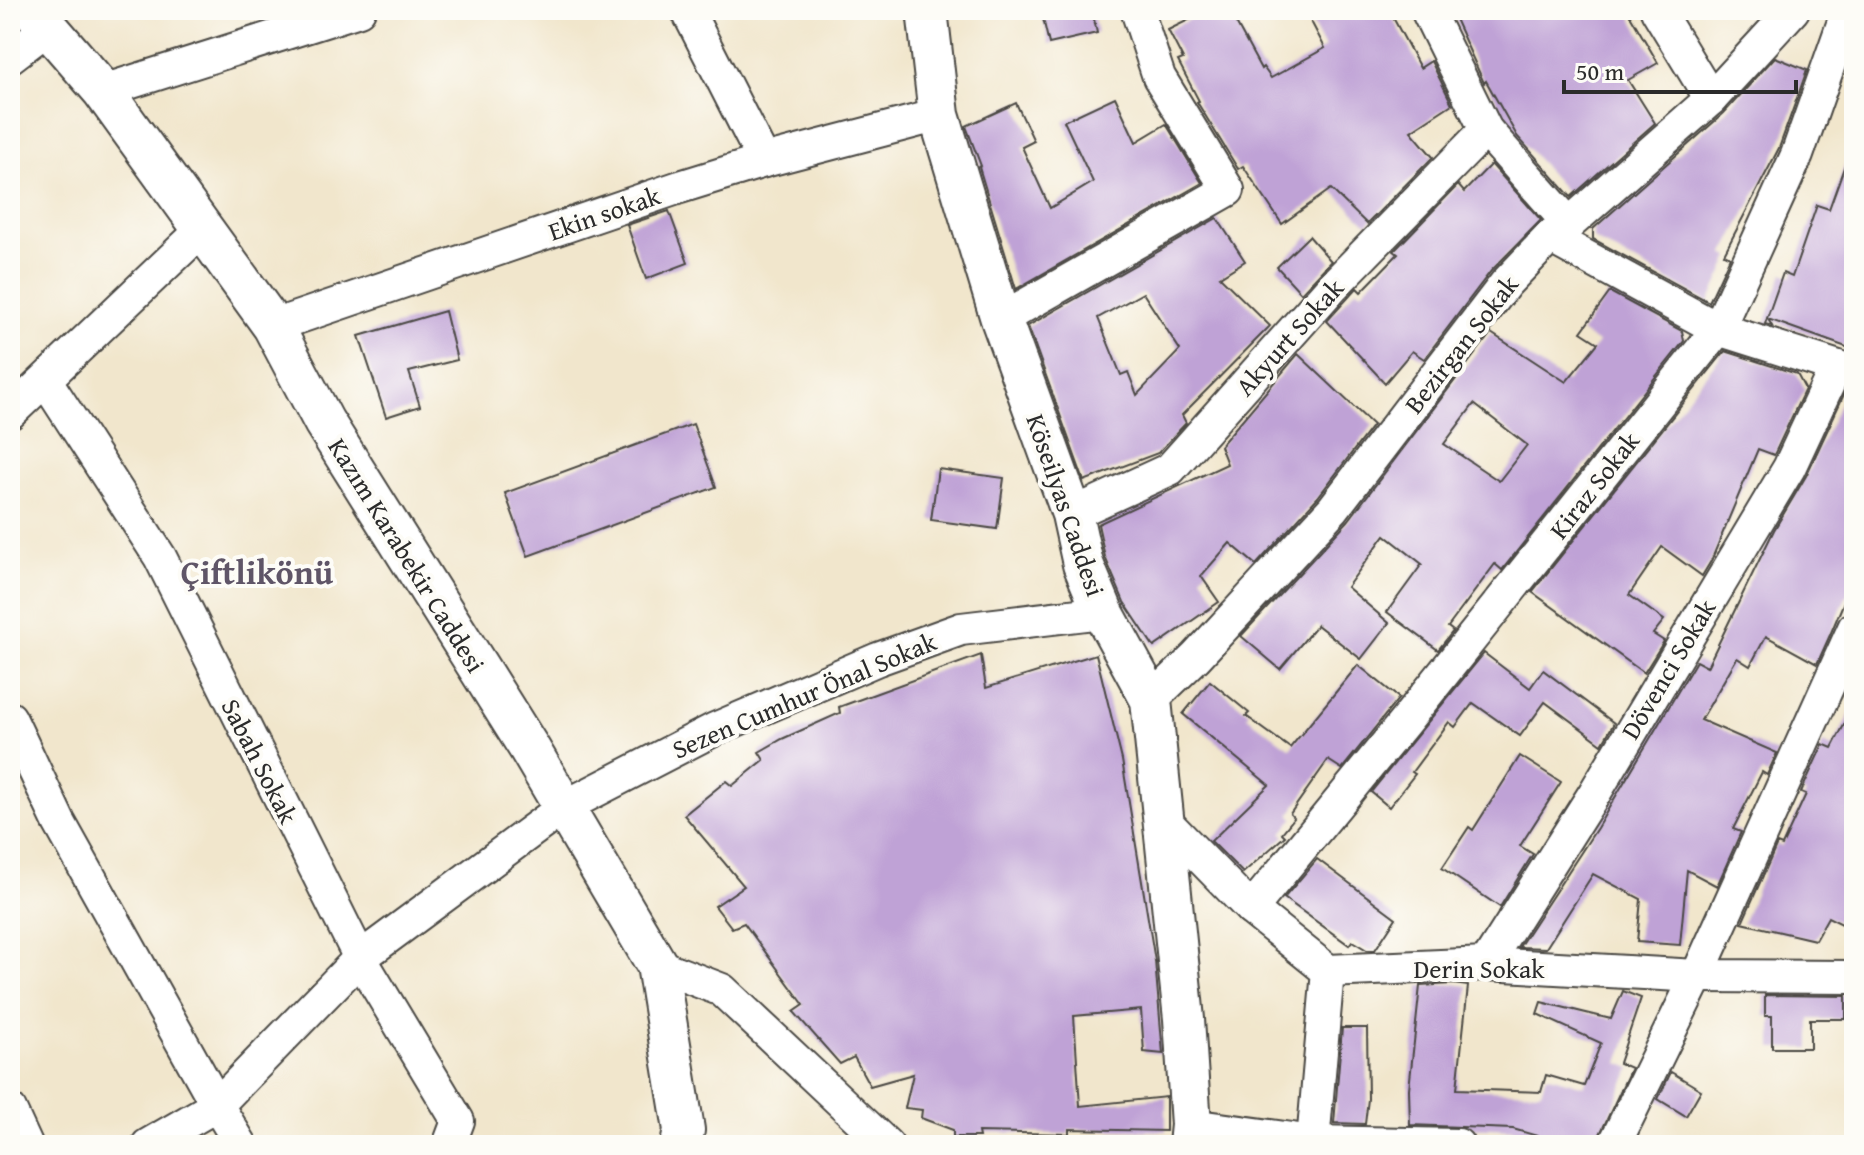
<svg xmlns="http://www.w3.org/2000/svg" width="1864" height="1155" viewBox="0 0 1864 1155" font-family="'Gentium Book Plus',serif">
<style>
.building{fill:#bfa2d6;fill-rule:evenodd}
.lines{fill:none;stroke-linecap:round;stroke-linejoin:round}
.minor-casing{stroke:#494743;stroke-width:36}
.tertiary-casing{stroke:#494743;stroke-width:44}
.minor{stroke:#fff;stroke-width:32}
.tertiary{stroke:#fff;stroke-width:40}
.labels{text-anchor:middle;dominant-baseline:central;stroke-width:8;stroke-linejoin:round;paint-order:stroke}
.street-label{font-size:26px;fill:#2b2b2b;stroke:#fdfcf7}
.district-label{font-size:34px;font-weight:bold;fill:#5f5567;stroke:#fdfcf7}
</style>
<rect width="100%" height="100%" fill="#fdfcf7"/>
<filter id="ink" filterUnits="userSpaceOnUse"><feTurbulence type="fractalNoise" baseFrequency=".0125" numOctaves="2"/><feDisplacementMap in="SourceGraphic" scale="16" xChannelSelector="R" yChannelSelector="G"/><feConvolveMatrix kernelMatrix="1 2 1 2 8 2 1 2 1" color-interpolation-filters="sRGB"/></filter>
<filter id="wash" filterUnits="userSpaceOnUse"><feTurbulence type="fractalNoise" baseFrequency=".006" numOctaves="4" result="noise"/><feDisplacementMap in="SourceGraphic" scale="32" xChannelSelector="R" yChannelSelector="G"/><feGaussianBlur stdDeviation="1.8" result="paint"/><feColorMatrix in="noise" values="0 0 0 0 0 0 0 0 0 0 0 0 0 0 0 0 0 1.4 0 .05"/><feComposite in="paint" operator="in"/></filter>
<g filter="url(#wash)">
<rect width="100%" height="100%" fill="#f1e6cc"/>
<g id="blocks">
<!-- building -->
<g class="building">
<polygon points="1041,10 1092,10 1097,33 1049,44"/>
<polygon points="1209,10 1229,10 1261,69 1263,67 1271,78 1325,48 1305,10 1389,10 1420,68 1431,61 1452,104 1411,131 1433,157 1367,224 1331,189 1282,224 1243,166 1238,169 1197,102 1199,101 1178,61 1183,59 1168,30"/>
<polygon points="1451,10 1627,10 1658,63 1628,80 1655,123 1571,197 1517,136 1486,81 1484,83"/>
<polygon points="1775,57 1807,70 1779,148 1724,254 1730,257 1709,302 1593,239 1593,229 1724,113"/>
<polygon points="1115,97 1136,142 1166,124 1202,183 1016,289 979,167 981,166 966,126 1016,103 1034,141 1022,147 1050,208 1093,182 1064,121"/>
<polygon points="1851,148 1854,148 1854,335 1849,348 1768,319 1772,326 1765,324 1783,273 1792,277 1817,205 1829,209"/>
<polygon points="1491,164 1541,220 1491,271 1424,359 1412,351 1385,383 1327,321 1357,288 1361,292 1398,254 1394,251 1458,185 1464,192"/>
<polygon points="669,211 688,263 646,279 627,225"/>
<path d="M1217,218L1245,261L1220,277L1270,326L1182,415L1186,423L1158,453L1084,481L1028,326ZM1143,293L1180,350L1137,395L1128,372L1121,375L1098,318Z"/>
<polygon points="1309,236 1331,261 1301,293 1277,267"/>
<path d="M1610,292L1682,331L1684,341L1502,570L1495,564L1448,627L1453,631L1438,650L1387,612L1422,564L1385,535L1347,587L1389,623L1361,659L1317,625L1280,669L1241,636L1348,521L1491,333L1566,382L1598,343L1581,332ZM1474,404L1527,445L1499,481L1444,444Z"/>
<polygon points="445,311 457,360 409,372 420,406 386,417 359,336"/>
<polygon points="1725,351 1797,374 1805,389 1774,455 1758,449 1711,561 1702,576 1662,547 1629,595 1664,620 1653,634 1664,641 1644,673 1532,592"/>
<polygon points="1298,354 1373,425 1318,497 1256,565 1230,543 1201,576 1219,602 1154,647 1124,602 1105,557 1098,524 1227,464 1220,446"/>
<polygon points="1846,390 1854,390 1854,578 1830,635 1817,664 1766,636 1750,666 1737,658 1701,720 1777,753 1767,775 1762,772 1733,829 1741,832 1717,886 1687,870 1680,945 1637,942 1641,899 1593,874 1546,948 1519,947 1597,828 1696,661 1707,667 1774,530 1806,476"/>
<polygon points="693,424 716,487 528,556 505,493"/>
<polygon points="938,469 1004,478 997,529 931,520"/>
<polygon points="1484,653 1530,688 1543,670 1614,723 1602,744 1545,702 1520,736 1473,703 1455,727 1449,722 1412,772 1415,774 1389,807 1371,792"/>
<polygon points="1096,654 1122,760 1155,961 1163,1054 1144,1052 1141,1010 1074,1016 1080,1106 1166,1097 1166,1131 1069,1129 1069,1134 978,1132 979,1137 953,1137 953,1130 921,1118 922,1110 905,1108 913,1074 870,1086 854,1057 840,1064 794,1012 804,1005 744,923 732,928 715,906 744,886 684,815 726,781 732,786 764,760 759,752 782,739 840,713 839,707 981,655 986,688"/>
<polygon points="1358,665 1399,698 1342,769 1328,760 1290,814 1294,818 1282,833 1285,836 1243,873 1211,841 1269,785 1183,714 1210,681 1249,713 1246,716 1290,748"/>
<polygon points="1854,706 1854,930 1828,917 1815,940 1742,923 1777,844 1782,846 1806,794 1801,792 1823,744 1832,748"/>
<polygon points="1520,756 1561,782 1520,846 1533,854 1500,907 1442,868 1469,827 1473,830"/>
<polygon points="1317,859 1396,918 1375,950 1367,950 1352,941 1349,945 1284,898"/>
<polygon points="1453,984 1468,986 1457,1089 1541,1092 1546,1075 1584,1086 1601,1043 1537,1014 1541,1002 1611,1019 1623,991 1641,998 1619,1063 1631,1068 1595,1145 1568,1145 1513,1129 1410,1125 1409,1089 1420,986"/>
<polygon points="1765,995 1846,996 1846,1019 1810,1019 1810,1048 1772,1048 1772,1016 1765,1016"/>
<polygon points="1342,1028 1367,1028 1368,1099 1365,1124 1334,1123"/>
<polygon points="1671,1072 1701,1090 1686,1116 1658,1099"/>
</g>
</g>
</g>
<g filter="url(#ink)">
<use href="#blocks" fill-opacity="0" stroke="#494743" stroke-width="2"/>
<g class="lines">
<!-- minor casing -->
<g class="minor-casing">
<g id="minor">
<polyline points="687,10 764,161"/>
<polyline points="1427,10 1486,130 1569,224"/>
<polyline points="1657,10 1711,99"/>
<polyline points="10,57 48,28"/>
<polyline points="103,91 359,10"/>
<polyline points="1550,237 1718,329 1854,372"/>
<polyline points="1001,319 1228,190 1159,77 1137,10"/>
<polyline points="273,326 680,187 764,161 939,115"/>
<polyline points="46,381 160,557 360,958 458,1121 449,1145"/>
<polyline points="10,413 204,228"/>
<polyline points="1072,514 1170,469 1332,287 1486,130"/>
<polyline points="1151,700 1196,657 1333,509 1506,283 1550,237 1569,224 1711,99 1793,10"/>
<polyline points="10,718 59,822 217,1105 241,1145"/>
<polyline points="1163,819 1251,909 1328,971 1486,964 1697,976 1854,977"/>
<polyline points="1251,909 1403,724 1718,329 1797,155 1848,10"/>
<polyline points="1486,964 1594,794 1789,468 1836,367"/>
<polyline points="657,965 722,990 887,1145"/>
<polyline points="10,1110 26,1145"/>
<polyline points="1191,1125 1313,1142 1458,1145"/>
<polyline points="1313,1142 1328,971"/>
<polyline points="148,1145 217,1105 360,958 564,807 715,729 878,659 961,629 1103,612"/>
<polyline points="1614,1145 1697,976 1854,628"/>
</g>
</g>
<!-- tertiary casing -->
<g class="tertiary-casing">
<g id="tertiary">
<polyline points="33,10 103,91 273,326 324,422 529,748 657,965 684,1130 681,1145"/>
<polyline points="927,10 939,115 1001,319 1072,514 1083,564 1103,612 1151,700 1184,1019 1191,1125 1189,1145"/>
</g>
</g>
<!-- minor -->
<use href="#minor" class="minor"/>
<!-- tertiary -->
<use href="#tertiary" class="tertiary"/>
</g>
</g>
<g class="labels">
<!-- street labels -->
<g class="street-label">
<text transform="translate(604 213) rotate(-19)">Ekin sokak</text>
<text transform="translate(1289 337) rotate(-48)">Akyurt Sokak</text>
<text transform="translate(1461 344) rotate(-52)">Bezirgan Sokak</text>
<text transform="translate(1594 485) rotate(-52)">Kiraz Sokak</text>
<text transform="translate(1066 505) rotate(71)">Köseilyas Caddesi</text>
<text transform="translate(407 555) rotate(58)">Kazım Karabekir Caddesi</text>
<text transform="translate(1668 669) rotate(-59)">Dövenci Sokak</text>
<text transform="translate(804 695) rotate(-23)">Sezen Cumhur Önal Sokak</text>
<text transform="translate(260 761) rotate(63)">Sabah Sokak</text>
<text x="1479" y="968">Derin Sokak</text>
</g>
<!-- district labels -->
<g class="district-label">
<text x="257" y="571">Çiftlikönü</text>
</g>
</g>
<!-- margin -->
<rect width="1864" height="1155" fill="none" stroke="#fdfcf7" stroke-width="40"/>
<!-- scale -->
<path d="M1564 80v12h232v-12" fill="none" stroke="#2b2b2b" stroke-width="4"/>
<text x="1576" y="80" font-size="24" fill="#2b2b2b" stroke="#fdfcf7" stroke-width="6" paint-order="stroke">50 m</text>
</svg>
